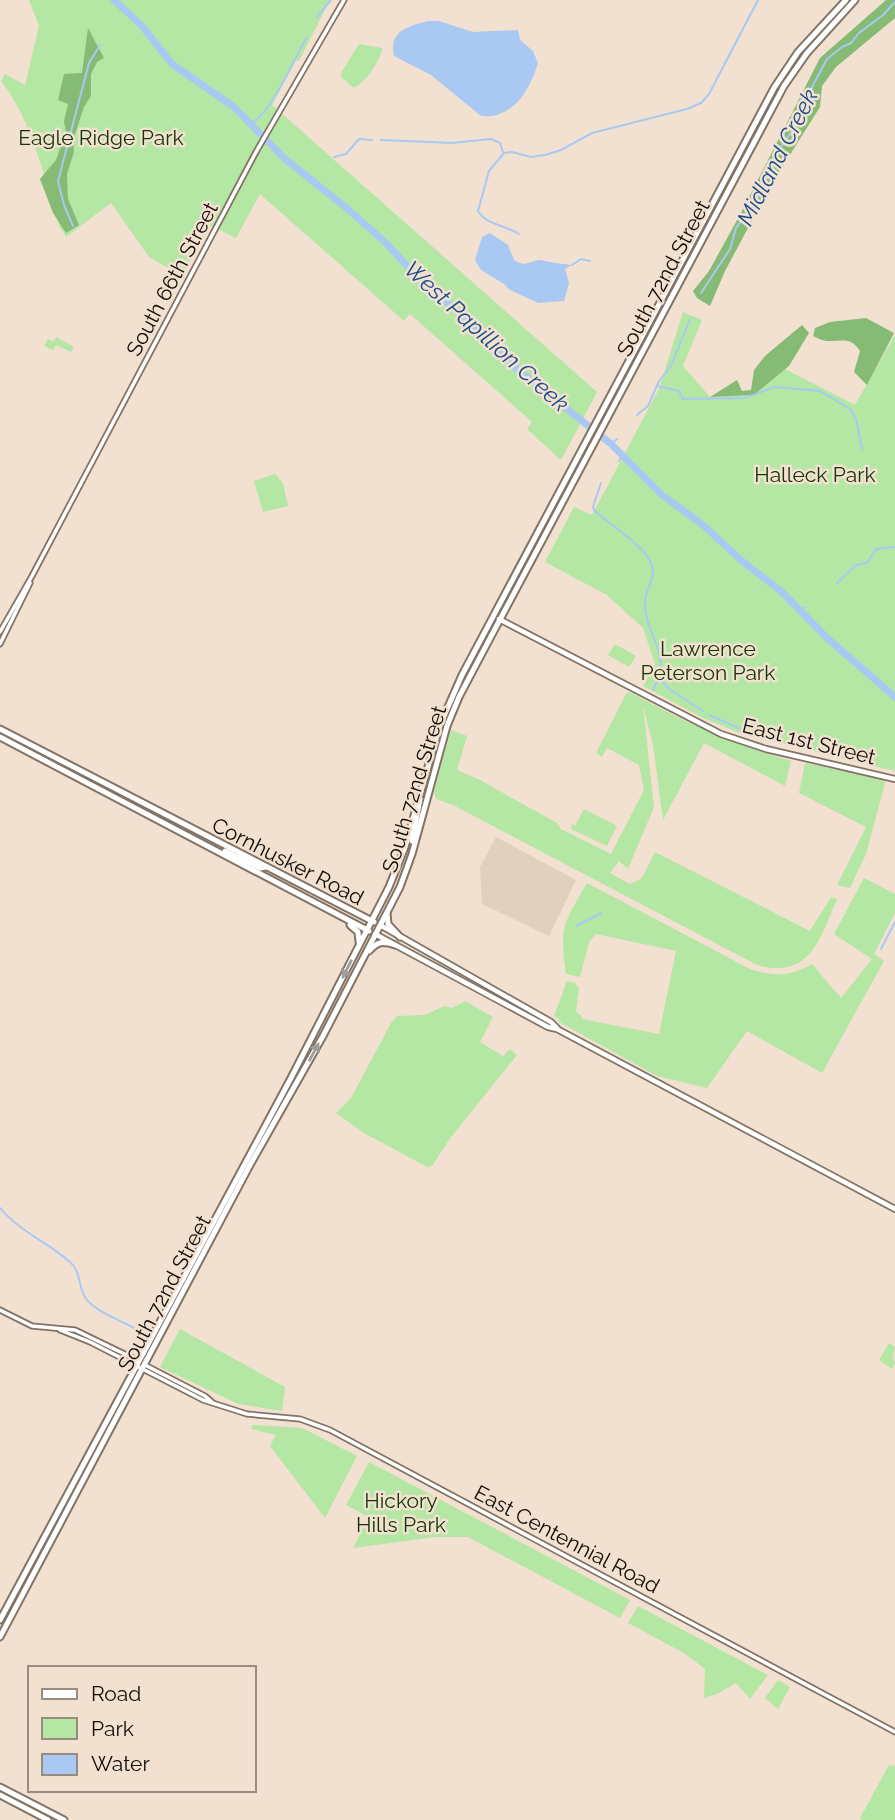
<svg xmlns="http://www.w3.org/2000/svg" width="895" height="1820" viewBox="0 0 895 1820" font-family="Raleway,sans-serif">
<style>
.industrial{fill:#e1cfbf}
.green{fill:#b4e6a4}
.forest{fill:#85bb74}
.water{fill:#a9c9f3}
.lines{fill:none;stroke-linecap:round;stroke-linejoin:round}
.stream{stroke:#a9c9f3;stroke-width:2}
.river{stroke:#a9c9f3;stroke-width:7}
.tertiary-casing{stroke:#827364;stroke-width:7}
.secondary-casing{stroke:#827364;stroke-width:8}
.primary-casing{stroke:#827364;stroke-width:9}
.tertiary{stroke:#fff;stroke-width:3.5}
.secondary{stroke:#fff;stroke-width:4.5}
.primary{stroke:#fff;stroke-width:5}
.oneway{fill:#a09e9c}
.labels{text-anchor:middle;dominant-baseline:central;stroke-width:5;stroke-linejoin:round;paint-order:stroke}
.park-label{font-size:21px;fill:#123603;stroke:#f2e1d0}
.street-label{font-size:21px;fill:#110c07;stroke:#f2e1d0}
.water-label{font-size:23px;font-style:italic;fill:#184c89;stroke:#f2e1d0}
</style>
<rect width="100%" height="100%" fill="#f2e1d0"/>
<!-- industrial -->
<polygon class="industrial" points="496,837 576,880 549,936 482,904 480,867"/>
<!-- green -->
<g class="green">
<path d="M29,0H330L299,61L296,60L272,105L597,392L561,460L527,429L532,422L410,314L404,321L260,194L236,238L209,225L182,276L149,257L111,203L66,237L59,226C44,177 33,122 1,81L5,74L25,85L39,26Z"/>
<path d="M359,44L382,48V51C377,65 367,80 354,88L341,77V73Z"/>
<polygon points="683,312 702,320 683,366 710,397 754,395 785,369 855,405 895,335 895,771 737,732 703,718 643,686 655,664 643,628 607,595 545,562 574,507 592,515 659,389"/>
<polygon points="56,337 74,347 71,352 56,345 53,350 44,346 48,339 53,342"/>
<polygon points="275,474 283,483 288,506 263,512 254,481"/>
<polygon points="615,644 636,656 629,667 608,655"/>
<path d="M629,692C683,721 733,744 791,761L785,786L704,743L663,820L653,745L643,706L654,807L628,869L619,861L610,873L630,884L642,878L655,852L810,931L831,897L837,899C820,938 811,980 757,965L453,805L436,799L434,792L451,730L467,736L457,770L480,780L557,823L561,829L611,854L644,790L639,765L607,748L602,757L596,753L626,694Z"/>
<polygon points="805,763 882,779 885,783 866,854 850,888 837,885 866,827 799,793"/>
<polygon points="584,809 617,826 607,846 571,829 572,824 575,826"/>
<path d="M864,878L895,894V913L874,954L884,961L822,1073L747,1031L707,1088L657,1076L559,1022V1019L554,1016L567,981L575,983L579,988L576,1012L582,1016V1019L659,1034L676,951L596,934L589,942L580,977L566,974C559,926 564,923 587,883L752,970C779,976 788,977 812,964L841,998L872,959L834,934Z"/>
<polygon points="465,1001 493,1017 480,1042 503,1056 510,1049 517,1055 451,1137 432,1166 427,1167 364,1133 336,1113 351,1098 391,1023 397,1016 425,1015 444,1006 452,1008"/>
<polygon points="180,1329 285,1387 282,1411 238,1404 160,1367"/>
<polygon points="889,1343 895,1347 893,1356 895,1364 892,1369 879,1360"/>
<polygon points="252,1425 302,1428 357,1456 325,1518 270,1446 276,1435 251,1429"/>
<polygon points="369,1462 630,1600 620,1618 468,1537 436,1537 353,1548 369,1517 346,1505"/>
<polygon points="638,1606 768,1675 750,1699 736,1683 717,1694 704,1698 705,1669 684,1653 628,1623"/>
<polygon points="778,1680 790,1687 778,1709 765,1698"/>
<polygon points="889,1765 895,1766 895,1820 862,1820 860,1818"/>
</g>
<!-- forest -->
<g class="forest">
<polygon points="886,0 895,0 895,18 836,67 822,86 820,107 771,185 725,271 710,306 697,298 693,291 709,271 741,213 820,58"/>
<polygon points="88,28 104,58 97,62 91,74 91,96 84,107 73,140 74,152 67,174 68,199 79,225 66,233 53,213 40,179 56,160 66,132 64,121 68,104 58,100 64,74 82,73"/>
<path d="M866,318L894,333L867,385L854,372L860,351C851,337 844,341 830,341C824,342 818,338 813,336L815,328L830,322Z"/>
<polygon points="802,325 809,333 789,366 754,395 710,397 737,380 742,391 751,390 754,370 765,356"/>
</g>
<!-- water -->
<g class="water">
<path d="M428,21H439L473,32L518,30L520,40L533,51L538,63C530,90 513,119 481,116L431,75L394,56C388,31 409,26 428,21Z"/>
<path d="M490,233L508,245L514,260C526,268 528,261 540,260C551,262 560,264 572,265L565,269L569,283L564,301L538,303L510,290L504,284L481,270L475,260L482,237Z"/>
</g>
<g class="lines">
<!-- stream -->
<g class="stream">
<polyline points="317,17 331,0"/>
<path d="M250,124C271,114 294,59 307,37"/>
<polyline points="381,140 452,143 491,139 500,143 503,152"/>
<polyline points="334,157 346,154 359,139 372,140"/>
<polyline points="311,180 315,178"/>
<polyline points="73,226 64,205 58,181 89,63 100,45"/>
<path d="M519,234C507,226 485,224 478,211L489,171L504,153L512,152L531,157L545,155L561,150L592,133L687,109L701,103L709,94L758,0"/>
<polyline points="572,265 581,259 590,261"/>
<polyline points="701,293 730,249 736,228 759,195 772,168 775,156 808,107 811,101 812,87 827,59 842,47 851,43 859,33 883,15 895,2"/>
<polyline points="657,386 679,391 683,399 745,398 775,387 820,391 850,409 856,419 862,449"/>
<polyline points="637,415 648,406 659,381 671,366 690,319"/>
<polyline points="611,444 617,439"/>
<polyline points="619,461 622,455"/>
<path d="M601,483L593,507L594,510C610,525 640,542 650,561C659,577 645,587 645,603C645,639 674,652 653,690"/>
<polyline points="837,583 856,565 867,563 876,549 895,547"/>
<polyline points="801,610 805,607"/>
<polyline points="660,679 669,689 703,711"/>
<polyline points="709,715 764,739"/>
<polyline points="577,926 601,913"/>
<polyline points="881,949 895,922"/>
<path d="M0,1208C20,1232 48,1242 70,1262C81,1271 78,1286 85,1297C93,1311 121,1320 136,1329"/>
</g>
<!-- river -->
<polyline class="river" points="114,0 142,26 172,64 234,107 284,158 349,210 387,244 418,278 481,331 516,368 611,444 662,495 703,525 742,561 782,592 826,637 895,697"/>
<!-- tertiary casing -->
<g class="tertiary-casing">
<g id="tertiary">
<polyline points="0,632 32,576 256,152 344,0"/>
<polyline points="0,644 30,583"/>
<polyline points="0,1310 32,1326 75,1330 139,1361"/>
<polyline points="60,1330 90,1342 203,1400 247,1414 300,1419 330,1430 895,1732"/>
<polyline points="145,1365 205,1396 212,1402"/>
</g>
</g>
<!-- secondary casing -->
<g class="secondary-casing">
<g id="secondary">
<polyline points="499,619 721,734 766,749 895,779"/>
<polyline points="380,925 551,1022 557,1028"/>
<polyline points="375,934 548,1027 557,1029 895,1209"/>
</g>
</g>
<!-- primary casing -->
<g class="primary-casing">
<g id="primary">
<polyline points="0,729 374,922"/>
<polyline points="0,737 369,931"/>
<polyline points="412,841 420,799"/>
<polyline points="225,851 260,868 266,867"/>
<polyline points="387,913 388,924 400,937"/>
<polyline points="350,925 358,932 359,942"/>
<path d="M369,951C378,941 383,941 395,945"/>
<polyline points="0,1620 291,1078 389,887 405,847 440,725 462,675 774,88 798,52 846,0"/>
<polyline points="0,1637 250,1165 323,1036 400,887 412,854 447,726 459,697 496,627 784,86 807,53 855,0"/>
<polyline points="0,1787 64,1820"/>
<polyline points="0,1795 48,1820"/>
</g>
</g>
<!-- tertiary -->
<use href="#tertiary" class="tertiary"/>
<!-- secondary -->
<use href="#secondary" class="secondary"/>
<!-- primary -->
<use href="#primary" class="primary"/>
</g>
<!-- one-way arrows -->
<defs><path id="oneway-solid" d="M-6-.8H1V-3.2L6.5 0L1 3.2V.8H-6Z" transform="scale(1.75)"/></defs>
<g class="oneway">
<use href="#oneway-solid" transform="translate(347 969) rotate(117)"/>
<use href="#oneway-solid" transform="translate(314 1052) rotate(-62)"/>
</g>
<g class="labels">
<!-- park labels -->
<g class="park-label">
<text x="101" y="137">Eagle Ridge Park</text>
<text x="815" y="474">Halleck Park</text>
<text x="708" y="648">Lawrence<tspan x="708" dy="24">Peterson Park</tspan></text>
<text x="401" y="1500">Hickory<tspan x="401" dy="24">Hills Park</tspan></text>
</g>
<!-- street labels -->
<g class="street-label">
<text transform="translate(663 278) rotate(-62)">South 72nd Street</text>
<text transform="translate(172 279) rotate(-62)">South 66th Street</text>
<text transform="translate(809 741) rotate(14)">East 1st Street</text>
<text transform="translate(414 789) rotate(-73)">South 72nd Street</text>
<text transform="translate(288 861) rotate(27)">Cornhusker Road</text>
<text transform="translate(164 1293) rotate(-62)">South 72nd Street</text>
<text transform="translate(567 1539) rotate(28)">East Centennial Road</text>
</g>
<!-- water labels -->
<g class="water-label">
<text transform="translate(777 157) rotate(-63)">Midland Creek</text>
<text transform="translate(487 336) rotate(42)">West Papillion Creek</text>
</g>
</g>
<!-- legend -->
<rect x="28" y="1666" width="228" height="126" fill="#f2e1d0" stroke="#988c80" stroke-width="2"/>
<rect x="42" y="1689" width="35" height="10" fill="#ffffff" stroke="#988c80" stroke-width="2"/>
<text x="91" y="1701" font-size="21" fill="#110c07">Road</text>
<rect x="42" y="1718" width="35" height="21" fill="#b4e6a4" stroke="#988c80" stroke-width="2"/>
<text x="91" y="1736" font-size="21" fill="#110c07">Park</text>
<rect x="42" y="1754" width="35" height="21" fill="#a9c9f3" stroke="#988c80" stroke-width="2"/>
<text x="91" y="1771" font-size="21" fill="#110c07">Water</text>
</svg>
